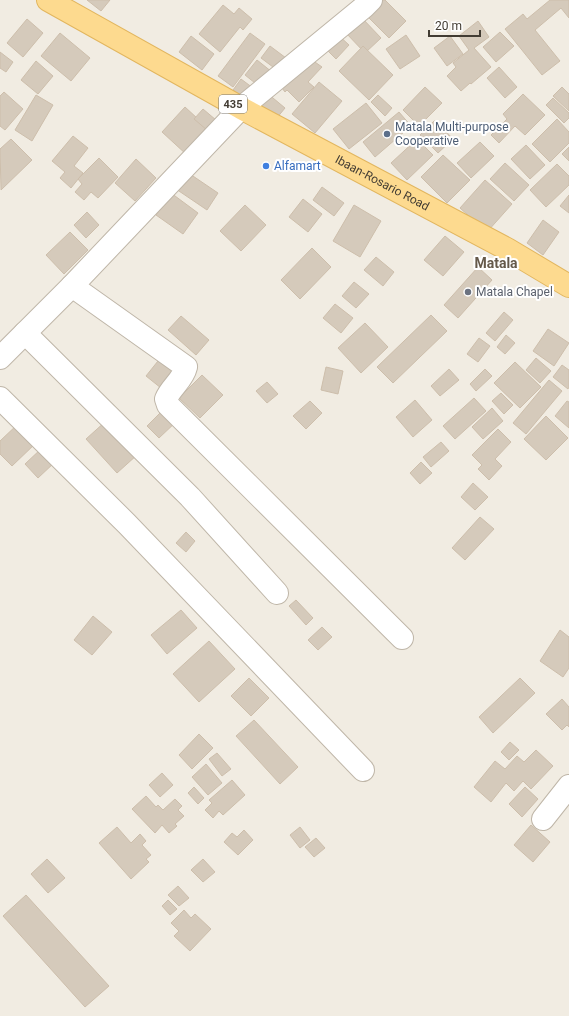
<svg xmlns="http://www.w3.org/2000/svg" width="569" height="1016" viewBox="0 0 569 1016" font-family="Roboto,sans-serif">
<style>
.building{fill:#d5cabb;stroke:#cdbeab}
.lines{fill:none;stroke-linecap:round;stroke-linejoin:round}
.minor-casing{stroke:#bfb6a8;stroke-width:24}
.major-casing{stroke:#e2b65f;stroke-width:24}
.minor{stroke:#fff;stroke-width:22}
.major{stroke:#fdda8f;stroke-width:22}
.service-dot{fill:#5c6f8a;stroke:#fff;stroke-width:1.5}
.shop-dot{fill:#3f7fe0;stroke:#fff;stroke-width:1.5}
.worship-dot{fill:#6b7280;stroke:#fff;stroke-width:1.5}
.labels{text-anchor:middle;dominant-baseline:central;stroke-width:4;stroke-linejoin:round;paint-order:stroke}
.shield{fill:#fff;stroke:#7b7670;stroke-width:1}
.shield-label{font-size:11px;font-weight:bold;fill:#423c33}
.service-label{font-size:12px;fill:#4e5e75;stroke:#fff;text-anchor:start}
.shop-label{font-size:12px;fill:#366cbe;stroke:#fff;text-anchor:start}
.street-label{font-size:12px;fill:#423c33;stroke:#fff}
.worship-label{font-size:12px;fill:#5b616d;stroke:#fff;text-anchor:start}
.quarter-label{font-size:14px;font-weight:bold;fill:#65594a;stroke:#fff}
</style>
<rect width="100%" height="100%" fill="#f1ece2"/>
<!-- building -->
<g class="building">
<polygon points="87,0 110,0 101,11"/>
<polygon points="377,0 385,0 406,21 389,38 364,13"/>
<polygon points="550,0 569,0 569,18 561,8 535,30 560,61 542,75 505,29 523,14 527,19"/>
<polygon points="223,5 234,14 239,8 252,19 243,30 240,27 220,52 199,34"/>
<polygon points="362,18 381,38 365,53 346,33"/>
<polygon points="27,19 43,33 23,57 7,43"/>
<polygon points="478,21 489,37 474,48 491,67 471,84 470,83 461,91 447,76 456,67 453,63 469,50 459,36"/>
<polygon points="500,32 514,46 496,62 483,47"/>
<polygon points="60,33 90,58 71,81 41,56"/>
<polygon points="250,33 265,44 233,87 218,76"/>
<polygon points="336,33 349,45 336,59 323,46"/>
<polygon points="406,35 420,56 400,69 386,49"/>
<polygon points="191,36 214,54 202,70 179,52"/>
<polygon points="450,36 463,54 447,66 434,48"/>
<polygon points="270,46 286,58 277,70 261,58"/>
<polygon points="363,46 393,75 369,100 339,71"/>
<polygon points="0,52 13,62 6,72 0,68"/>
<polygon points="305,55 322,67 308,82 314,87 299,102 287,90 285,92 276,80"/>
<polygon points="257,60 272,72 260,87 245,75"/>
<polygon points="36,61 53,76 38,94 21,80"/>
<polygon points="499,67 517,87 505,98 487,78"/>
<polygon points="241,79 253,88 245,99 233,90"/>
<polygon points="319,82 342,101 315,133 292,114"/>
<polygon points="425,87 442,103 419,126 403,110"/>
<polygon points="562,87 569,94 569,111 553,96"/>
<polygon points="4,92 23,109 5,130 0,126 0,96"/>
<polygon points="267,93 285,108 276,119 258,103"/>
<polygon points="523,94 545,115 525,135 515,126 499,143 491,135 507,119 503,114"/>
<polygon points="36,95 53,105 32,141 15,130"/>
<polygon points="378,95 392,108 385,116 371,102"/>
<polygon points="553,98 569,113 569,118 564,123 546,105"/>
<polygon points="366,103 382,123 349,149 333,129"/>
<polygon points="185,107 210,130 187,155 162,132"/>
<polygon points="203,109 216,120 207,130 194,119"/>
<polygon points="399,112 411,126 375,157 363,142"/>
<polygon points="557,119 569,132 569,143 550,162 532,144"/>
<polygon points="435,120 453,139 438,153 420,135"/>
<polygon points="73,136 88,148 74,166 83,173 71,188 60,178 65,172 52,161"/>
<polygon points="11,139 32,160 1,190 0,149"/>
<polygon points="417,139 433,155 407,180 391,163"/>
<polygon points="480,142 494,156 471,178 457,163"/>
<polygon points="526,145 545,165 530,179 511,159"/>
<polygon points="569,147 569,161 562,154"/>
<polygon points="443,155 470,180 447,203 421,177"/>
<polygon points="99,158 118,177 98,198 91,192 84,200 75,192 82,184 78,179"/>
<polygon points="136,159 156,178 135,201 115,183"/>
<polygon points="505,163 529,185 514,201 490,179"/>
<polygon points="557,164 569,176 569,185 546,207 530,190"/>
<polygon points="187,172 218,193 207,210 176,189"/>
<polygon points="485,180 512,204 487,232 460,208"/>
<polygon points="322,187 344,203 334,216 313,200"/>
<polygon points="171,193 198,213 183,234 156,215"/>
<polygon points="569,195 569,213 560,206"/>
<polygon points="303,199 322,214 308,232 289,217"/>
<polygon points="245,205 266,225 241,251 220,231"/>
<polygon points="354,205 381,221 360,257 333,241"/>
<polygon points="87,212 99,225 86,238 74,225"/>
<polygon points="543,220 559,232 543,255 527,243"/>
<polygon points="70,232 88,250 64,274 46,255"/>
<polygon points="445,236 464,252 443,276 424,260"/>
<polygon points="312,248 331,267 300,299 281,280"/>
<polygon points="376,257 394,272 383,286 364,270"/>
<polygon points="478,267 492,280 458,318 444,305"/>
<polygon points="354,282 369,294 356,308 342,296"/>
<polygon points="335,304 353,318 341,333 323,318"/>
<polygon points="504,312 513,320 495,341 486,333"/>
<polygon points="431,315 447,331 393,383 377,367"/>
<polygon points="181,316 209,340 196,355 168,330"/>
<polygon points="365,323 388,347 361,373 338,348"/>
<polygon points="548,329 569,343 554,366 533,351"/>
<polygon points="506,335 515,343 505,354 497,347"/>
<polygon points="479,338 490,346 478,362 467,354"/>
<polygon points="162,356 177,368 161,388 146,376"/>
<polygon points="536,358 551,371 540,383 526,370"/>
<polygon points="515,362 541,387 520,408 494,383"/>
<polygon points="562,365 569,370 569,387 568,389 553,377"/>
<polygon points="326,367 343,371 338,394 321,390"/>
<polygon points="449,369 459,380 440,396 431,386"/>
<polygon points="485,369 492,376 476,391 470,384"/>
<polygon points="202,375 223,395 200,418 179,398"/>
<polygon points="549,380 562,391 526,434 513,423"/>
<polygon points="267,382 278,394 267,403 256,391"/>
<polygon points="501,393 513,405 504,414 492,401"/>
<polygon points="474,398 486,411 455,439 443,426"/>
<polygon points="415,400 432,420 413,437 396,417"/>
<polygon points="310,401 322,413 306,429 293,416"/>
<polygon points="567,401 569,402 569,428 555,416"/>
<polygon points="166,407 178,420 159,438 147,426"/>
<polygon points="492,408 503,421 483,439 472,427"/>
<polygon points="546,416 568,438 546,460 524,439"/>
<polygon points="106,421 137,455 117,473 86,439"/>
<polygon points="19,423 37,442 12,466 0,454 0,441"/>
<polygon points="498,429 511,442 495,459 502,466 489,480 478,469 482,465 472,455"/>
<polygon points="441,442 449,451 431,467 423,457"/>
<polygon points="42,448 55,462 38,478 25,464"/>
<polygon points="421,462 432,473 420,484 410,473"/>
<polygon points="473,483 488,497 475,510 461,497"/>
<polygon points="480,517 494,529 465,560 452,548"/>
<polygon points="186,532 195,541 186,552 176,543"/>
<polygon points="296,600 313,618 306,625 289,606"/>
<polygon points="181,610 197,628 167,654 151,635"/>
<polygon points="93,616 112,632 92,655 74,640"/>
<polygon points="322,627 332,637 318,650 308,640"/>
<polygon points="560,630 569,637 569,668 563,677 540,661"/>
<polygon points="209,641 235,669 199,702 173,674"/>
<polygon points="249,678 269,698 251,716 231,696"/>
<polygon points="520,678 535,693 493,733 479,717"/>
<polygon points="562,699 569,707 569,727 567,725 562,730 546,714"/>
<polygon points="254,720 298,767 280,784 236,736"/>
<polygon points="199,734 213,748 192,769 179,755"/>
<polygon points="510,742 519,750 509,760 501,752"/>
<polygon points="536,750 553,766 531,789 523,781 514,791 506,783 491,802 474,787 495,761 505,769 517,756 524,762"/>
<polygon points="217,753 231,769 222,776 209,759"/>
<polygon points="206,764 222,783 208,795 192,777"/>
<polygon points="162,773 173,785 160,797 149,785"/>
<polygon points="232,780 245,795 223,815 219,811 213,818 205,810 212,803 209,800"/>
<polygon points="194,787 204,798 198,804 188,793"/>
<polygon points="525,787 538,799 522,817 509,804"/>
<polygon points="146,796 156,807 158,805 163,810 175,799 182,806 178,810 184,816 175,824 177,826 169,833 162,825 155,833 132,809"/>
<polygon points="531,825 550,842 533,862 514,845"/>
<polygon points="117,827 131,843 140,834 146,841 142,845 151,855 146,859 149,862 131,879 99,843"/>
<polygon points="300,827 310,840 300,848 290,835"/>
<polygon points="244,830 253,840 238,855 224,842 232,833 237,837"/>
<polygon points="316,838 325,848 314,857 305,847"/>
<polygon points="47,859 65,878 48,893 31,874"/>
<polygon points="203,859 215,872 203,882 191,870"/>
<polygon points="178,886 189,898 179,906 168,895"/>
<polygon points="26,895 109,986 85,1007 3,916"/>
<polygon points="168,900 177,909 170,915 162,906"/>
<polygon points="184,910 191,918 195,914 211,929 190,951 174,936 179,931 171,923"/>
</g>
<g class="lines">
<!-- minor casing -->
<g class="minor-casing">
<g id="minor">
<path d="M72,286L186,367C183,380 171,387 166,399L168,405L402,638"/>
<polyline points="25,333 190,497 277,593"/>
<polyline points="0,358 72,286 241,108 364,7 371,0"/>
<polyline points="0,398 127,524 363,770"/>
<polyline points="543,819 569,786"/>
</g>
</g>
<!-- major casing -->
<g class="major-casing">
<g id="major">
<path id="s1" d="M48,0L241,108L507,249L569,286"/>
</g>
</g>
<!-- minor -->
<use href="#minor" class="minor"/>
<!-- major -->
<use href="#major" class="major"/>
</g>
<!-- markers -->
<circle class="service-dot" cx="387" cy="134" r="4"/>
<circle class="shop-dot" cx="266" cy="166" r="4"/>
<circle class="worship-dot" cx="468" cy="292" r="4"/>
<g class="labels">
<!-- shield labels -->
<rect class="shield" x="219" y="95" width="28" height="18" rx="3"/>
<g class="shield-label">
<text x="233" y="104">435</text>
</g>
<!-- service labels -->
<g class="service-label">
<text x="395" y="127">Matala Multi-purpose<tspan x="395" dy="14">Cooperative</tspan></text>
</g>
<!-- shop labels -->
<g class="shop-label">
<text x="274" y="166">Alfamart</text>
</g>
<!-- street labels -->
<g class="street-label">
<text stroke="none"><textPath href="#s1" startOffset="381">Ibaan-Rosario Road</textPath></text>
</g>
<!-- worship labels -->
<g class="worship-label">
<text x="476" y="292">Matala Chapel</text>
</g>
<!-- quarter labels -->
<g class="quarter-label">
<text x="496" y="263">Matala</text>
</g>
</g>
<!-- scale -->
<path d="M429 30v6h51v-6" fill="none" stroke="#423c33" stroke-width="2"/>
<text x="435" y="30" font-size="12" fill="#423c33" stroke="#ffffff" stroke-width="3" paint-order="stroke">20 m</text>
</svg>
